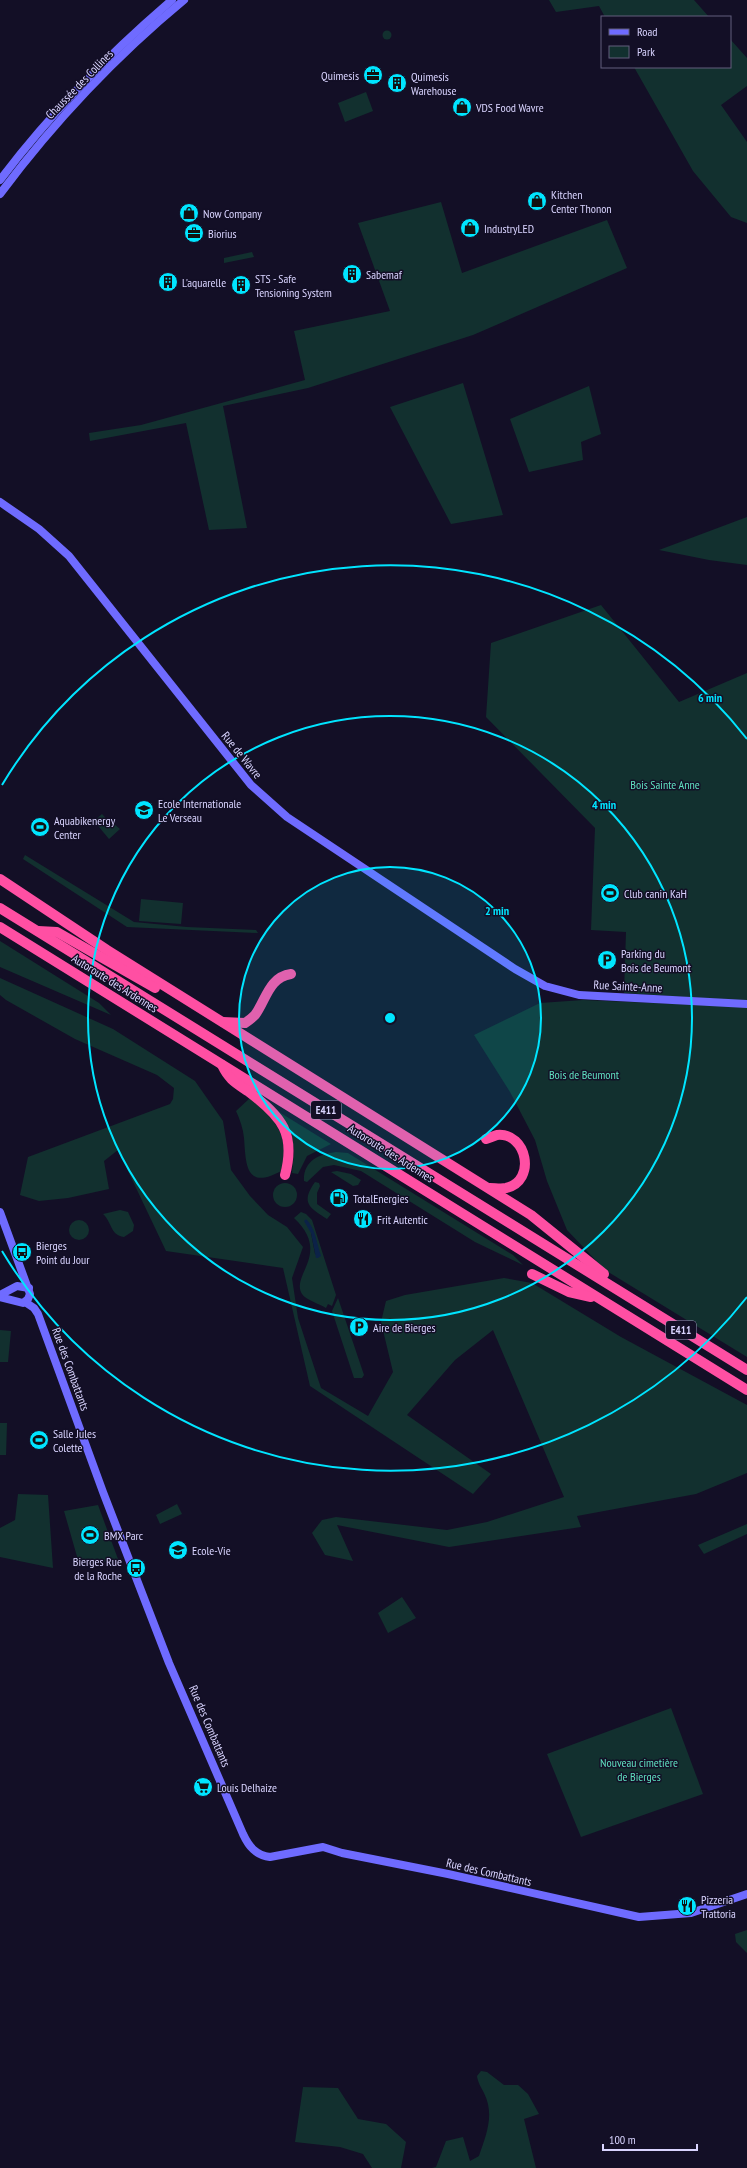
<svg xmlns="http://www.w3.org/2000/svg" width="747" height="2168" viewBox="0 0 747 2168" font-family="'PT Sans Narrow',sans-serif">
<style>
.green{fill:#12302f;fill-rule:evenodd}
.water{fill:#0c2248}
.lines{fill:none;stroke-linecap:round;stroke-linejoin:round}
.secondary{stroke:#6f6bff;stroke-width:8}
.highway{stroke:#ff4fa3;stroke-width:10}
.ring{fill:none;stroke:#00e5ff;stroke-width:2}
.labels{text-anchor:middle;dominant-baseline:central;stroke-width:3;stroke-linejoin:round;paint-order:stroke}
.shield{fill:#130f26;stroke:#9e99be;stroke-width:1}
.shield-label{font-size:11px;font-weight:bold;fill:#d9d4ff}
.poi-label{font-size:12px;fill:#d9d4ff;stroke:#130f26;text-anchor:start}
.street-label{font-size:12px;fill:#d9d4ff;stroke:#130f26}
.park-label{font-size:12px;fill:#5fe0c0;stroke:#130f26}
.centre{fill:#00e5ff;stroke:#130f26;stroke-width:2}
.ring-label{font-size:12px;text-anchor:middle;font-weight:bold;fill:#00e5ff;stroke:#130f26;stroke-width:3;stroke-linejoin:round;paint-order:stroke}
</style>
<rect width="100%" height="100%" fill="#130f26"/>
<!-- green -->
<g class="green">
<polygon points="549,0 694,0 709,17 605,17 599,6 556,12"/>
<circle cx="387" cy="35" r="4.5"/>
<polygon points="730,39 747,58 747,86 721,105 747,142 747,223 731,217 693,171 634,67 730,67"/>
<polygon points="366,92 373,111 345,122 338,103"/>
<polygon points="441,202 462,273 607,220 627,268 473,335 308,388 223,406 247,528 209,530 186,423 90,441 89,433 141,425 305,380 294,331 390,311 358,223"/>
<polygon points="252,252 254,257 224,263 224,258"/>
<polygon points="463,383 503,515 451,524 390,407"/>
<polygon points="589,386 601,434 581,442 583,460 529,472 510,419"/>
<polygon points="747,517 747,565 709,560 659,550"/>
<polygon points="601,605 679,702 747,673 747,1001 624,993 626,932 591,930 595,828 486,717 491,643"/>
<polygon points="102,814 112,825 114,824 120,829 109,839 94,821"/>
<polygon points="25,855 134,922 187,927 256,930 258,933 127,927 23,859"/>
<polygon points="141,899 183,903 181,924 139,921"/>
<polygon points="0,941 99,1003 111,1015 0,967"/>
<polygon points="0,978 113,1029 195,1081 223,1121 231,1170 250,1196 268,1215 287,1227 303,1247 292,1278 298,1318 321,1388 368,1416 393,1372 381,1322 386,1301 405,1295 504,1278 532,1283 621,1337 747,1405 747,1473 696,1494 577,1516 581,1527 449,1547 337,1525 353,1561 325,1555 312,1533 322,1520 336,1517 447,1530 487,1522 564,1497 493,1330 455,1360 407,1415 491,1474 473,1494 310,1386 283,1268 166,1251 118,1150 104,1161 109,1189 68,1198 39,1201 20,1195 28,1157 170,1104 173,1099 174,1088 157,1075 75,1039 6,1000 0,995"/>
<polygon points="583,1000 747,1007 747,1357 605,1270 567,1230 547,1181 535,1140 510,1092 474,1035 540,1003"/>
<path d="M250,1098C274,1118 292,1137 281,1171C245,1191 246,1163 244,1138C243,1128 240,1120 236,1111Z"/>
<polygon points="271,1107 331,1144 307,1156 298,1174 292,1173 294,1151 292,1137"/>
<path d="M336,1152L348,1153L513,1255L523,1265L475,1242L361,1171L334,1165L323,1167L307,1182L304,1181C303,1161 319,1154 336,1152Z"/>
<polygon points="337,1171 351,1174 361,1180 358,1185 353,1186 331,1172"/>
<path d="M315,1182L319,1183L320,1186L317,1193V1204L331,1214L327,1219C310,1208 300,1203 315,1182Z"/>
<circle cx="285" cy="1195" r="12"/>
<path d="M120,1210L128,1212L134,1225L133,1231L124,1237C110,1235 112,1222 103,1214Z"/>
<path d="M301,1212L306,1214L312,1220L336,1295L332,1306L328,1304L326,1308C320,1304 306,1300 302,1294C290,1275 332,1254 294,1218ZM311,1233L315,1237L320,1256L315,1254Z"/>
<circle cx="79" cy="1230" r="10"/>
<polygon points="338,1298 364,1375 362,1378 354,1378 332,1311"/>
<polygon points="0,1330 11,1331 8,1362 0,1362"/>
<polygon points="0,1423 7,1423 6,1455 0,1455"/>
<polygon points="18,1494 48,1495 53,1568 0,1557 0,1528 15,1520"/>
<polygon points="177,1504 182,1514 160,1524 156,1515"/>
<polygon points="98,1505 118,1559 80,1567 64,1511"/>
<polygon points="747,1524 747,1534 704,1554 698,1545"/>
<polygon points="402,1597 416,1618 388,1633 378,1613"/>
<polygon points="671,1708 703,1794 581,1837 547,1754"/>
<polygon points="747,1930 747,1953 736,1942 735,1934"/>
<path d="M481,2071L487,2072L504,2085H518L528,2094L539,2114L524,2119L536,2168H432L436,2167L446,2141L463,2137L470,2161L479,2156C486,2135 495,2115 484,2093C481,2087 478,2083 477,2076Z"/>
<polygon points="303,2087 338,2088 358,2119 386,2124 406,2142 401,2168 372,2168 363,2154 340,2147 295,2142"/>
</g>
<!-- water -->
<path class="water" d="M306,1219C315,1227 317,1244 321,1256L318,1258H316L311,1233L304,1221Z"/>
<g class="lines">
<!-- secondary -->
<g class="secondary">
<path d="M0,180C50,114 109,54 172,0"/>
<path d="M0,194C54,122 115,57 184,0"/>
<polyline points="0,502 39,529 69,556 251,785 287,817 515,969 545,986 579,995 747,1004"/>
<polyline points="0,1212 30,1294 28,1299 23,1303 0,1297"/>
<polyline points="0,1295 17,1286 29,1288"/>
<path d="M25,1302L34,1308L38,1314L103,1492L169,1663L243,1834C249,1847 256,1855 270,1857L323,1847L342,1853L448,1874L639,1917L691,1913L747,1894"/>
</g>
<!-- highway -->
<g class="highway">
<polyline points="0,879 107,950 531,1215 604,1274"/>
<polyline points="0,908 747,1370"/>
<polyline points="0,927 747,1390"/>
<polyline points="38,931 57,932 155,988"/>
<path d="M223,1022L245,1023C248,1021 252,1018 255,1015C266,1000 269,977 291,974"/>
<path d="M222,1065C229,1080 236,1083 249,1092C282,1117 296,1134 285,1175"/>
<path d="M486,1139C489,1138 494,1136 497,1135C527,1132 537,1181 506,1188C501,1189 495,1188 490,1188"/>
<polyline points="532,1274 569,1292 591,1297"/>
</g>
</g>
<!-- distance rings -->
<circle cx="390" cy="1018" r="151" fill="#00e5ff" fill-opacity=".12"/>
<g class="ring">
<circle cx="390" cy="1018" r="151"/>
<circle cx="390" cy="1018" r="302"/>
<path d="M747 1297A453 453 0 0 1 2 1251M2 785A453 453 0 0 1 747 739"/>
</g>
<!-- icons -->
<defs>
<g id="office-disc" transform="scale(1)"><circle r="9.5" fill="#00e5ff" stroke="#130f26"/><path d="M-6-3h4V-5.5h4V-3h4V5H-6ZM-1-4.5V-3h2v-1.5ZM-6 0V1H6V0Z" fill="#111"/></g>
<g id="building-disc" transform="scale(1)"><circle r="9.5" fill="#00e5ff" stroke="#130f26"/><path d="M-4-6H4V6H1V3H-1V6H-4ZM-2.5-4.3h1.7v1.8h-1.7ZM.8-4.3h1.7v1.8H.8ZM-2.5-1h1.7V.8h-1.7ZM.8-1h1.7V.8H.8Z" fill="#111"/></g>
<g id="shop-disc" transform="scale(1)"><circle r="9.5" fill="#00e5ff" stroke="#130f26"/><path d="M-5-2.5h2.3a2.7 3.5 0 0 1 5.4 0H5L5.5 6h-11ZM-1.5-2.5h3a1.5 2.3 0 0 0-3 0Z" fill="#111"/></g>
<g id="school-disc" transform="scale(1)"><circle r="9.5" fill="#00e5ff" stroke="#130f26"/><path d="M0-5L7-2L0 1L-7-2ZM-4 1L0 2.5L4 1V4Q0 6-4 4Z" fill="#111"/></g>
<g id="stadium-disc" transform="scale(1)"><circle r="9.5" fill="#00e5ff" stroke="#130f26"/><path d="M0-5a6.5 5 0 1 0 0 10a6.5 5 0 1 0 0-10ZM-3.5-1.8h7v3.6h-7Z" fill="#111"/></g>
<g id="parking-disc" transform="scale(1)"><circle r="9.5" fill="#00e5ff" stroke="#130f26"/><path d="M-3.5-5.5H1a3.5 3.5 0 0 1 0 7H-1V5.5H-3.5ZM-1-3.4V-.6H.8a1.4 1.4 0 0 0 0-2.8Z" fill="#111"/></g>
<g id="fuel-disc" transform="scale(1)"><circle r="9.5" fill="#00e5ff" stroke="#130f26"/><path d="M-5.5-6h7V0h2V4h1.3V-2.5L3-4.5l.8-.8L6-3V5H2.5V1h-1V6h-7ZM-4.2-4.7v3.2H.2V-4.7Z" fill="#111"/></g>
<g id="restaurant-disc" transform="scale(1)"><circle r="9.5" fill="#00e5ff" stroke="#130f26"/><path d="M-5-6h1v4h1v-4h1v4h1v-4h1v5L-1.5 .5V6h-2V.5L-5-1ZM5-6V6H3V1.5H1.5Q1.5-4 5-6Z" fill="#111"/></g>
<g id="bus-disc" transform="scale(1)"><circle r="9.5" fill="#00e5ff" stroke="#130f26"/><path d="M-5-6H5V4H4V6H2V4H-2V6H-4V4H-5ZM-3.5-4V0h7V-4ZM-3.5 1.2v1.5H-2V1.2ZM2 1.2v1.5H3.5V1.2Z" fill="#111"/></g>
<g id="supermarket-disc" transform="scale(1)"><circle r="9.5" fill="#00e5ff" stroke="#130f26"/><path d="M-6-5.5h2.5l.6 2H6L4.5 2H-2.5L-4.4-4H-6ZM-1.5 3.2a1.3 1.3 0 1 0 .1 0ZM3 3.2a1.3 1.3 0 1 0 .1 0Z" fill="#111"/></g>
</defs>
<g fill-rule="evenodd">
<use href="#office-disc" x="373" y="75"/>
<use href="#building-disc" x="397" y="83"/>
<use href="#shop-disc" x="462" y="107"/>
<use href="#shop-disc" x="537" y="201"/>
<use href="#shop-disc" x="189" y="213"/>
<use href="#shop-disc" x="470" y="228"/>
<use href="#office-disc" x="194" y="233"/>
<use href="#building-disc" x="352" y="274"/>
<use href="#building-disc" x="168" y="282"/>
<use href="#building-disc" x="241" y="285"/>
<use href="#school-disc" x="144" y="810"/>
<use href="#stadium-disc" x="40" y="827"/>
<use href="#stadium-disc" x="610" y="893"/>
<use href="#parking-disc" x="607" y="960"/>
<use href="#fuel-disc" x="339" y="1198"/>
<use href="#restaurant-disc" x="363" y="1219"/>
<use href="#bus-disc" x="22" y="1252"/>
<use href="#parking-disc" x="359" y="1327"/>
<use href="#stadium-disc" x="39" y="1440"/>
<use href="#stadium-disc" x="90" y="1535"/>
<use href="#school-disc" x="178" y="1550"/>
<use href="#bus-disc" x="136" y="1568"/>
<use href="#supermarket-disc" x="203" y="1787"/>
<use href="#restaurant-disc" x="687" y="1906"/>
</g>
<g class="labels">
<!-- shield labels -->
<g class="shield">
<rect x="311" y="1101" width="30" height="18" rx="3"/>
<rect x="666" y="1321" width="30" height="18" rx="3"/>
</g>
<g class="shield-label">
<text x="326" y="1110">E411</text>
<text x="681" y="1330">E411</text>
</g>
<!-- poi labels -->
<g class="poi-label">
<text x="359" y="75" text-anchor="end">Quimesis</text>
<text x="411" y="76">Quimesis<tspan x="411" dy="14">Warehouse</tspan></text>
<text x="476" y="107">VDS Food Wavre</text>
<text x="551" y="194">Kitchen<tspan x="551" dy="14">Center Thonon</tspan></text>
<text x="203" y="213">Now Company</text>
<text x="484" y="228">IndustryLED</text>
<text x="208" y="233">Biorius</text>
<text x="366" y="274">Sabemaf</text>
<text x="255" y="278">STS - Safe<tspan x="255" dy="14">Tensioning System</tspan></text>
<text x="182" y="282">L'aquarelle</text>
<text x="158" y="803">Ecole Internationale<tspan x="158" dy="14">Le Verseau</tspan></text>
<text x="54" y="820">Aquabikenergy<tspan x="54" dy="14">Center</tspan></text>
<text x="624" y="893">Club canin KaH</text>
<text x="621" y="953">Parking du<tspan x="621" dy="14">Bois de Beumont</tspan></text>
<text x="353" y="1198">TotalEnergies</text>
<text x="377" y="1219">Frit Autentic</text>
<text x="36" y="1245">Bierges<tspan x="36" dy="14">Point du Jour</tspan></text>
<text x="373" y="1327">Aire de Bierges</text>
<text x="53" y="1433">Salle Jules<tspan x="53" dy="14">Colette</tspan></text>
<text x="104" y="1535">BMX Parc</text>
<text x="192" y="1550">Ecole-Vie</text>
<text x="122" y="1561" text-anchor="end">Bierges Rue<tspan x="122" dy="14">de la Roche</tspan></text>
<text x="217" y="1787">Louis Delhaize</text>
<text x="701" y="1899">Pizzeria<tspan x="701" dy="14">Trattoria</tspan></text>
</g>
<!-- street labels -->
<g class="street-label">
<text transform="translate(79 84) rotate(-46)">Chaussée des Collines</text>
<text transform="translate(242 755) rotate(51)">Rue de Wavre</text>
<text transform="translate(115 983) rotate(32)">Autoroute des Ardennes</text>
<text transform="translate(628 986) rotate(3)">Rue Sainte-Anne</text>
<text transform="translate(391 1153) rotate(32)">Autoroute des Ardennes</text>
<text transform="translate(71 1369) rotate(70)">Rue des Combattants</text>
<text transform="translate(210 1726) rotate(67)">Rue des Combattants</text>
<text transform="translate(489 1872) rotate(13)">Rue des Combattants</text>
</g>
<!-- park labels -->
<g class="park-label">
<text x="665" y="784">Bois Sainte Anne</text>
<text x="584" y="1074">Bois de Beumont</text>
<text x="639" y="1762">Nouveau cimetière<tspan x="639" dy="14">de Bierges</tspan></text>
</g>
</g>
<circle cx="390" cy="1018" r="6" class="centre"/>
<g class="ring-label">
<text x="710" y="702">6 min</text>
<text x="604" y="809">4 min</text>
<text x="497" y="915">2 min</text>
</g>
<!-- legend -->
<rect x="601" y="16" width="130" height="52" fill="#130f26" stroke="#625e7d"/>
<rect x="609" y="29" width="20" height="6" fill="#6f6bff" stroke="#625e7d"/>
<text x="637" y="36" font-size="12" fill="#d9d4ff">Road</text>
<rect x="609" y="46" width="20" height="12" fill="#12302f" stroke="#625e7d"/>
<text x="637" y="56" font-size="12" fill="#d9d4ff">Park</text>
<!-- scale -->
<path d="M603 2144v6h94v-6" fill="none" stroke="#d9d4ff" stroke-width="2"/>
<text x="609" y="2144" font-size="12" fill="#d9d4ff" stroke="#130f26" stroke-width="3" paint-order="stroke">100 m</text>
</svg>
